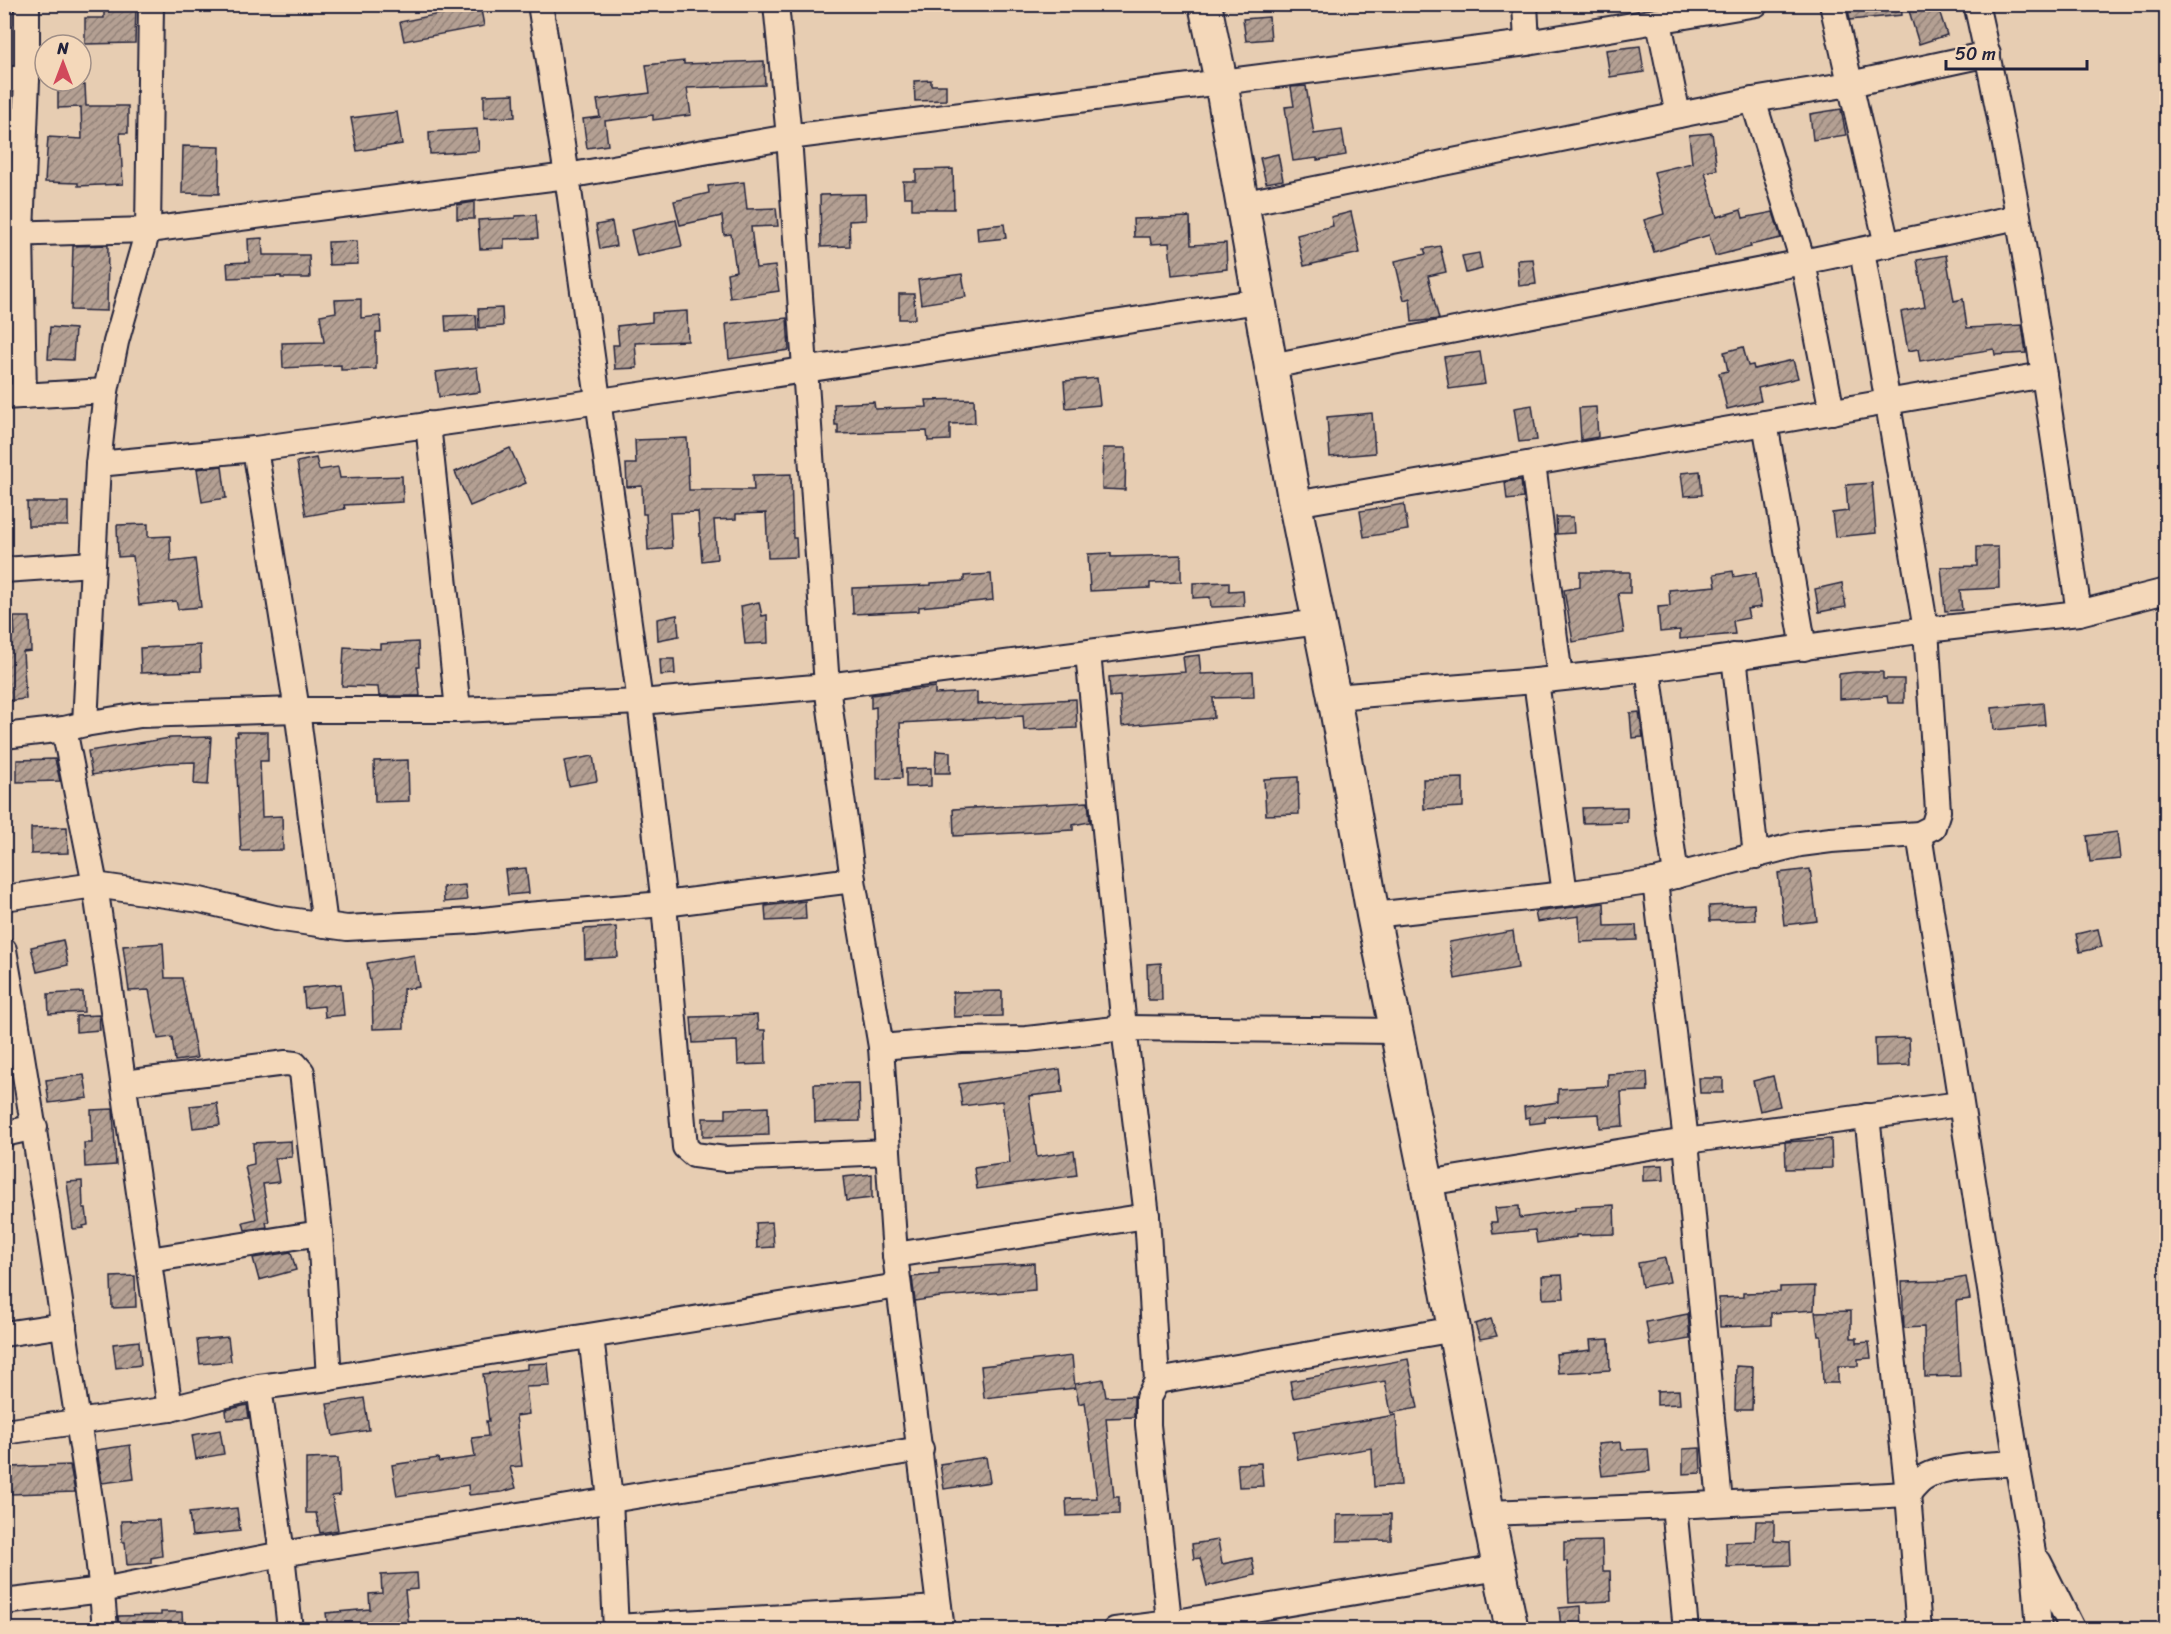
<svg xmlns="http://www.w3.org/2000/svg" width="2171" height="1634" viewBox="0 0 2171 1634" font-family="Sriracha,sans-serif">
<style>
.building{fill:url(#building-hatch);stroke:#22223b;stroke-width:1.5}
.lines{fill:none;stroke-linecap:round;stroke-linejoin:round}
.minor-casing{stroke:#22223b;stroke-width:28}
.major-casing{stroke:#22223b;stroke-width:36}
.minor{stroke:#f4d8ba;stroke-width:24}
.major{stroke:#f4d8ba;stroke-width:32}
</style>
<defs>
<pattern id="building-hatch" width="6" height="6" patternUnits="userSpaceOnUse" patternTransform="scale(1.5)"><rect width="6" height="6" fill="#b4a093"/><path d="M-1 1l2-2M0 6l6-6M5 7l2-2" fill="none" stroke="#928279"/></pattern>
</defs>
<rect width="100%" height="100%" fill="#e7cdb2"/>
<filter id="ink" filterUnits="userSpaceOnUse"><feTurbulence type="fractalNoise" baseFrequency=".0167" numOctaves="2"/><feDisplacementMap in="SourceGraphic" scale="12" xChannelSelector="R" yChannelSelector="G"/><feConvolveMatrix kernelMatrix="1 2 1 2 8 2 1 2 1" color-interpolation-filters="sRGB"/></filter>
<g filter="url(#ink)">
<!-- building -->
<g class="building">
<polygon points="104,4 136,4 135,43 85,44 85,18 104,18"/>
<polygon points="453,4 480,4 484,26 404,41 400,22 454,11"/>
<polygon points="1847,4 1901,4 1902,15 1850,20"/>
<polygon points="1907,4 1937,4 1947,35 1919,44"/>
<polygon points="1269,17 1271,39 1246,41 1243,19"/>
<polygon points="1640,46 1644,72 1610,77 1606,50"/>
<polygon points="684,61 684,64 764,61 765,85 687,88 691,115 653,120 653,115 605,121 608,145 587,148 583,119 600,117 597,100 650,93 646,65"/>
<polygon points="931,80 931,85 946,85 946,100 915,101 914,81"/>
<polygon points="85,85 86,106 128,106 128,133 120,133 123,184 78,186 78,183 45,182 48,137 82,139 81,107 58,108 58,86"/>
<polygon points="1306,86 1314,134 1342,130 1346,155 1317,160 1317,158 1293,161 1285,107 1294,106 1291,87"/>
<polygon points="514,94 515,117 484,118 484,95"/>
<polygon points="1841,109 1846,135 1813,140 1810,114"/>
<polygon points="397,112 402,144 357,151 351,118"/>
<polygon points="477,129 479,151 430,154 429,132"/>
<polygon points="1712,133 1717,170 1705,172 1717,217 1741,210 1743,218 1773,212 1781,238 1750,245 1751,247 1715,256 1709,235 1654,252 1644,220 1664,214 1654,172 1692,163 1689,135"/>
<polygon points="183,146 220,147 219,194 182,193"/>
<polygon points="1278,154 1283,180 1266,183 1260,158"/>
<polygon points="953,169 954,209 912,209 912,197 904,197 903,181 916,181 916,170"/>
<polygon points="744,182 747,209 776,208 778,226 751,227 756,268 775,266 779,291 730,298 727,273 736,271 731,234 724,235 722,216 680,225 674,201 709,193 708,186"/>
<polygon points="865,194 866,220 849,221 850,246 821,247 820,195"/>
<polygon points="474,202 474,219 457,219 457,205"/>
<polygon points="1351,212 1360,253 1304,266 1297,235 1333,226 1331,217"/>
<polygon points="536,215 538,238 504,239 504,248 480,249 478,220 515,218 515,216"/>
<polygon points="1190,217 1191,245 1226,243 1227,269 1172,275 1169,243 1151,244 1150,237 1134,237 1133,219"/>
<polygon points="676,220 682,246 637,256 631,230"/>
<polygon points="612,222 616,246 600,249 596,225"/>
<polygon points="1004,224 1006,238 978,241 977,227"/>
<polygon points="262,238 263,255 309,255 310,278 281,278 281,276 228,278 227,263 249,262 248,239"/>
<polygon points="357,241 358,264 329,265 328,242"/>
<polygon points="108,245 107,311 71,310 73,246"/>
<polygon points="1440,246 1446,272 1428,276 1439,319 1412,322 1410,298 1404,300 1395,261 1426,254 1424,249"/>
<polygon points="1479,253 1482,269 1466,273 1462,256"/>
<polygon points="1946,255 1954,301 1963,299 1967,328 2022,325 2026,353 1995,355 1994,349 1920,361 1918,349 1908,351 1901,312 1925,307 1917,260"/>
<polygon points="1533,259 1536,284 1519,286 1517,260"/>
<polygon points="962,274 966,297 921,304 918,280"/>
<polygon points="899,294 914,294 915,319 899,319"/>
<polygon points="361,299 361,318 380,316 381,332 376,332 376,369 341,370 341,365 283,368 282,343 324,342 320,315 336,312 335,300"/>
<polygon points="502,308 503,326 479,328 478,309"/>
<polygon points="687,311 688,341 635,343 637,368 615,369 613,345 619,345 617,326 652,322 652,313"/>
<polygon points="476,315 477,330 446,331 445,316"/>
<polygon points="787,318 789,350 729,359 726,324"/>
<polygon points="50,327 75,329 73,360 48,359"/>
<polygon points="1743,347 1748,366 1753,365 1754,369 1793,360 1798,378 1758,388 1761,401 1727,409 1719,373 1728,371 1724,352"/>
<polygon points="1480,352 1485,384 1449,389 1444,357"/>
<polygon points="477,367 480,392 439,397 436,372"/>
<polygon points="1097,378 1100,405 1066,408 1064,381"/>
<polygon points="974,399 975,423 950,424 950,440 928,441 927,431 838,434 838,425 835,425 834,404 874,402 875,409 927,407 926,400"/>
<polygon points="1532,405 1537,440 1519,442 1514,408"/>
<polygon points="1596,407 1598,437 1581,440 1579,408"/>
<polygon points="1372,413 1375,453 1330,457 1327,417"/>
<polygon points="687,438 689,490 754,490 753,475 791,474 793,538 796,538 797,557 768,558 766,513 736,514 736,519 714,520 717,559 702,561 698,512 670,513 672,548 648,550 646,514 643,514 642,486 627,487 626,464 636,464 635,440"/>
<polygon points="510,448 526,483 470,506 455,472"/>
<polygon points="1103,448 1126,448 1125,490 1102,489"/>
<polygon points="316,458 319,470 338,467 340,478 402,476 403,502 344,505 345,509 306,516 297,462"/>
<polygon points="222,466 226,498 202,502 197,469"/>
<polygon points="1700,471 1702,495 1684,496 1681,473"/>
<polygon points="1521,480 1523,498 1507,500 1505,482"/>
<polygon points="1872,483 1876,533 1835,537 1832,513 1848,511 1846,485"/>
<polygon points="27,502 68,502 68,526 28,526"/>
<polygon points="1404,504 1408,530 1364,537 1360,511"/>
<polygon points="1556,517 1573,517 1574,533 1557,534"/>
<polygon points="148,524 148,537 170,536 171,562 195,559 201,607 178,609 176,601 139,605 133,556 118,557 117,525"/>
<polygon points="1977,547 1998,547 1999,588 1960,590 1962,610 1945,611 1941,567 1977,566"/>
<polygon points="1111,553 1111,557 1181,555 1181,582 1150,583 1150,588 1090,591 1088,554"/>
<polygon points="1733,571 1734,577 1756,573 1761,607 1747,609 1749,618 1733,621 1735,634 1680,639 1680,630 1660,632 1658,607 1670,606 1669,590 1716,586 1714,574"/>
<polygon points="1580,572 1630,572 1630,593 1618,593 1624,633 1573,642 1564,590 1580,587"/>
<polygon points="991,574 993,600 919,607 919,611 853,614 852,588 931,585 931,583 964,581 964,576"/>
<polygon points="1229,582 1229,591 1243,590 1244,606 1211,607 1210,597 1193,598 1193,583"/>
<polygon points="1842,583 1846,607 1819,612 1815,589"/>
<polygon points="759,602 762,616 767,615 768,643 745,644 741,606"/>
<polygon points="677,615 679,636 658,640 657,619"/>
<polygon points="14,617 30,617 31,651 23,652 26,699 4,701 4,635 15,635"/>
<polygon points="418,642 419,667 417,667 420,696 379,696 378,687 342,686 344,647 380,649 380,644"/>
<polygon points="200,645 201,671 141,673 140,648"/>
<polygon points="1199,655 1201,674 1253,672 1254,697 1213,698 1214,718 1122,726 1120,696 1110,697 1109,677 1185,672 1183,657"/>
<polygon points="660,659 674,659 675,674 661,675"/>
<polygon points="1856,672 1883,672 1883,679 1904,679 1904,703 1888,703 1887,696 1839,699 1839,674"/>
<polygon points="935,687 935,694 977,692 977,704 1076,699 1077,728 1024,730 1023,716 900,723 902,778 877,779 876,707 871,708 871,695"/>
<polygon points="2043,703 2045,725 1994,730 1992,708"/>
<polygon points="1639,712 1643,737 1632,738 1630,713"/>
<polygon points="237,732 268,732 268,761 260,761 262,817 282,816 283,850 241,851 235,736 238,736"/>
<polygon points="211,737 208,785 194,784 195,762 167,763 92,775 88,751 170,738"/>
<polygon points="936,751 950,752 950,773 935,773"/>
<polygon points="593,756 597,781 569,786 564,761"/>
<polygon points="55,759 60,781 17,782 17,760"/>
<polygon points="408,760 409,801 375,802 374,761"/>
<polygon points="931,768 931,786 906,787 906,769"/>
<polygon points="1298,777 1299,814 1266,815 1264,779"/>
<polygon points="1463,778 1463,807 1424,809 1423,779"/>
<polygon points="1088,802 1090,822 1073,825 1073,830 954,836 953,809"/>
<polygon points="1627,807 1627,822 1583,823 1582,808"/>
<polygon points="67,827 68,853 31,854 31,828"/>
<polygon points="2117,832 2120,859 2090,862 2087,836"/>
<polygon points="526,868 529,893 508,895 505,870"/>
<polygon points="1810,869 1817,921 1784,925 1778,873"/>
<polygon points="465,885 467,900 444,902 443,887"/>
<polygon points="805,901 806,919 766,921 765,906"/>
<polygon points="1604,903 1605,926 1636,925 1637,940 1580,942 1579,916 1537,922 1535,912"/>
<polygon points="1754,904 1755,920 1710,921 1709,906"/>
<polygon points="616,927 618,957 585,959 584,929"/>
<polygon points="2098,929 2102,947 2080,952 2076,934"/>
<polygon points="1513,931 1518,968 1455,979 1449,942"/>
<polygon points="63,940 68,965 37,972 31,947"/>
<polygon points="163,943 165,978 182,978 197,1058 175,1061 172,1037 158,1039 149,990 129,991 123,946"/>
<polygon points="414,955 419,987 403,989 404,1028 373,1029 372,993 367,963"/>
<polygon points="1161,963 1162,1000 1148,1000 1147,964"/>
<polygon points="341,984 344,1015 325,1017 324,1006 305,1008 303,988"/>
<polygon points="1002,991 1002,1016 954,1017 953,992"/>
<polygon points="83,992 84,1012 49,1014 48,994"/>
<polygon points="99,1015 100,1030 76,1032 76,1016"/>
<polygon points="757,1015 758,1030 765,1030 766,1064 738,1065 737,1041 693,1043 691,1017"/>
<polygon points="1909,1038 1910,1065 1876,1066 1875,1039"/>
<polygon points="1060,1069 1063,1092 1029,1096 1037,1157 1074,1151 1077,1175 977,1189 974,1168 1010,1163 1002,1101 962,1106 959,1084"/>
<polygon points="1647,1072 1648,1091 1621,1092 1623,1126 1600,1128 1599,1114 1545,1117 1545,1122 1530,1124 1529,1117 1525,1118 1524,1107 1558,1102 1558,1089 1608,1086 1608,1074"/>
<polygon points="84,1075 88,1098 49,1103 46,1080"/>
<polygon points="1773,1076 1780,1106 1760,1111 1753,1081"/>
<polygon points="1699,1078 1723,1078 1723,1093 1700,1093"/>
<polygon points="859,1083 860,1121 815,1122 814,1084"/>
<polygon points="217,1103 220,1125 193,1128 190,1106"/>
<polygon points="768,1107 769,1135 703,1137 703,1118 726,1118 726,1109"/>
<polygon points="113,1109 116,1165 85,1167 84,1143 92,1143 91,1110"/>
<polygon points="1831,1139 1832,1168 1786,1169 1785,1142"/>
<polygon points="291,1141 292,1157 275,1158 279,1182 263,1184 269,1222 266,1222 267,1227 245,1230 243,1222 256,1219 245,1166 254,1164 253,1143"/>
<polygon points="1663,1165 1664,1180 1643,1181 1643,1166"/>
<polygon points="872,1174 872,1198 846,1201 843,1177"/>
<polygon points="82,1181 83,1208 86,1208 88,1225 83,1226 84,1228 73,1229 67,1182"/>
<polygon points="1614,1205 1615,1234 1576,1235 1576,1237 1537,1243 1535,1230 1493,1234 1491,1222 1497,1222 1495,1208 1519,1206 1520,1218 1575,1210 1575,1207"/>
<polygon points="772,1222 774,1247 757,1248 756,1223"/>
<polygon points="291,1252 296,1270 259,1280 253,1258"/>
<polygon points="1665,1258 1670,1282 1642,1287 1638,1263"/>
<polygon points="1034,1263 1035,1290 940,1297 915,1301 912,1277 939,1274 939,1269"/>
<polygon points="1562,1275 1564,1298 1543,1299 1542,1276"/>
<polygon points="135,1276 136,1307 112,1308 111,1277"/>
<polygon points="1966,1277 1970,1299 1956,1301 1960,1376 1925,1377 1924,1327 1904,1328 1902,1282 1943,1281"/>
<polygon points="1815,1286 1814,1310 1771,1313 1771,1325 1720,1327 1719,1298 1743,1297 1743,1293 1780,1292 1780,1287"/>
<polygon points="1851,1311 1851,1338 1857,1338 1857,1343 1869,1342 1871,1358 1858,1359 1858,1366 1838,1366 1838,1383 1823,1383 1821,1336 1818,1336 1815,1312"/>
<polygon points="1688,1314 1690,1339 1650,1346 1646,1322"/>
<polygon points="1491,1319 1497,1336 1480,1339 1475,1324"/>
<polygon points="228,1337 231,1361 200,1364 197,1340"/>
<polygon points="1609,1339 1610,1370 1558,1373 1556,1354 1591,1350 1590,1340"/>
<polygon points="139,1341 141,1365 116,1368 113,1344"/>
<polygon points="1072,1356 1075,1388 984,1398 981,1366"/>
<polygon points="1408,1359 1418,1408 1391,1413 1385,1381 1293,1398 1290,1381"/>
<polygon points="548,1363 550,1386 526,1387 529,1414 516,1416 522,1466 510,1467 516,1488 502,1492 469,1495 468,1485 397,1496 392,1465 438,1458 439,1462 475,1457 472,1438 488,1436 486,1421 489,1421 483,1374 527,1369 527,1364"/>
<polygon points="1736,1366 1753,1367 1752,1410 1735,1410"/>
<polygon points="1103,1379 1106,1397 1134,1396 1134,1417 1106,1418 1114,1497 1119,1497 1119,1514 1067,1516 1066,1499 1097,1498 1085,1402 1079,1404 1075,1384"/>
<polygon points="1679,1390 1680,1404 1657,1405 1657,1391"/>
<polygon points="364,1398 369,1430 333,1436 327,1404"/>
<polygon points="247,1405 249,1418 227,1420 226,1410"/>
<polygon points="1396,1415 1401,1485 1374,1487 1372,1448 1298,1460 1294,1432"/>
<polygon points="220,1430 224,1454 196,1459 192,1435"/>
<polygon points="1621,1442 1622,1450 1648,1449 1650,1471 1602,1476 1598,1444"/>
<polygon points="130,1445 134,1479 102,1483 97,1450"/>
<polygon points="1700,1448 1701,1473 1683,1474 1683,1449"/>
<polygon points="986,1457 990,1482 944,1489 940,1464"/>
<polygon points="338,1458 340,1495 332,1496 338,1530 320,1533 316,1513 306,1513 306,1459"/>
<polygon points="1261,1463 1263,1486 1239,1487 1237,1464"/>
<polygon points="70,1465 75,1492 11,1494 10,1467"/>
<polygon points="237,1508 240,1531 192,1536 189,1513"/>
<polygon points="1391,1514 1391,1540 1337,1541 1337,1515"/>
<polygon points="159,1520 162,1556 151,1558 151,1563 127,1565 125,1542 122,1542 121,1521"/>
<polygon points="1756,1521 1774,1521 1774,1541 1790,1542 1791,1565 1727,1567 1726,1542 1755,1541"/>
<polygon points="1218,1540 1222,1564 1252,1558 1255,1575 1207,1586 1200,1558 1194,1559 1192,1544"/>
<polygon points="1602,1541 1603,1571 1610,1571 1611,1601 1569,1603 1567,1561 1564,1561 1564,1542"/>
<polygon points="417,1573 418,1589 405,1590 409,1628 328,1629 326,1613 370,1609 369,1594 382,1593 381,1575"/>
<polygon points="1581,1606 1582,1628 1561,1629 1559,1608"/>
<polygon points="161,1612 182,1612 183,1629 119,1629 118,1616 161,1615"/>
</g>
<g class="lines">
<!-- minor casing -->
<g class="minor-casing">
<g id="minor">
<polyline points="540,4 567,176 640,702 664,904 685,1147 694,1155 725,1159 888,1152"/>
<polyline points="776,4 789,137 827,686 853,880 881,1047 895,1255 942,1630"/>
<polyline points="1525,4 1527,43"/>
<polyline points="1832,4 1887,245"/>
<path d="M1976,4C1990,63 2001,123 2012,182C2038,325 2058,469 2079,613"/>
<polyline points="1659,22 1678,115"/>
<polyline points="4,79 27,79"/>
<polyline points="1753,100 1803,262 1832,412"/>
<polyline points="1241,204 1753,100 1850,84 1988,54"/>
<polyline points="4,234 148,230 567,176 789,137 1527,43 1756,4"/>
<polyline points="1271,366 1803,262 2018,217"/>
<polyline points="24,396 21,233 27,79 27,4"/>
<polyline points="4,397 106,391"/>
<polyline points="1765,423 1804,648"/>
<polyline points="428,424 458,710"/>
<polyline points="255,449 297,710 325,925"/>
<polyline points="98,464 255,449 600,401 1259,301"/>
<polyline points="1533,464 1560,678"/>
<polyline points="1295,504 2044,375"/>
<polyline points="4,570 92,564"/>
<polyline points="1088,653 1124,1028 1147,1216 1157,1381 1148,1398 1148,1425 1170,1630"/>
<polyline points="1734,656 1756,856"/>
<polyline points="1648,669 1676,876"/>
<polyline points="1536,681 1565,894"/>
<polyline points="1334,697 1536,681 1648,669 1926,630 2079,613 2166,591"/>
<polyline points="85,724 98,464 106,391 116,342 148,230 151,4"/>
<polyline points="64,729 95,885 170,1409"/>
<polyline points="4,736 64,729 85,724 140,715 297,710 458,710 640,702 827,686 1319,622"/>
<polyline points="1919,834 2017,1463 2033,1552 2039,1630"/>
<polyline points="1655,881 1686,1141 1720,1503"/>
<polyline points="4,898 95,885 200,900 275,918 347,928 474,921 527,915 664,904 853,880"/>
<polyline points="1373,915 1565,894 1655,881 1800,844 1831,840 1919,834 1933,827 1938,811 1926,630 1862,250"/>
<path d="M4,950C28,1087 49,1225 69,1363C82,1452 99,1540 105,1630"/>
<polyline points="881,1047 961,1040 1027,1039 1124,1028 1398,1031"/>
<polyline points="124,1083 286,1063 295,1064 302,1072 320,1233 329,1378"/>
<polyline points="1867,1116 1908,1494 1919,1630"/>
<polyline points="4,1134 35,1127"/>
<polyline points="1427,1183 1686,1141 1960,1104"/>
<polyline points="895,1255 1147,1216"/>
<polyline points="149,1260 320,1233"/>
<polyline points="4,1334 64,1325"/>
<polyline points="591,1336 610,1499 616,1630"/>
<polyline points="1157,1381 1455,1329"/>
<polyline points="259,1387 282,1554 290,1630"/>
<polyline points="4,1432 170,1409 259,1387 329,1378 898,1286"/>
<polyline points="1674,1506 1686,1630"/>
<path d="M1488,1513L1674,1506L1908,1494C1913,1488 1918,1481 1925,1477C1945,1465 1993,1465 2017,1463"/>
<polyline points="2039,1562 2073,1630"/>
<polyline points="4,1602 102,1590 282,1554 921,1449"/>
<polyline points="616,1627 939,1608"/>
<polyline points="1115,1630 1170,1623 1499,1568"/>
</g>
</g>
<!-- major casing -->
<g class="major-casing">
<polyline id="major" points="1205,4 1221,82 1295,504 1334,697 1373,915 1427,1183 1488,1513 1512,1630"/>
</g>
<!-- minor -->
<use href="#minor" class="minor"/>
<!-- major -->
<use href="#major" class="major"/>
</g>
</g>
<!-- margin -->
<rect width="2171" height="1634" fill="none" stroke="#f4d8ba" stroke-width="24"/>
<rect x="12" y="12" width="2147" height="1610" fill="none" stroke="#22223b" stroke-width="2" filter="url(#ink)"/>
<!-- north arrow -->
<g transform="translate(63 63)"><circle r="28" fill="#f4d8ba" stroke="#a08f87" stroke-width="1.5"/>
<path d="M0-4.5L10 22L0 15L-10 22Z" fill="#d1495b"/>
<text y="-9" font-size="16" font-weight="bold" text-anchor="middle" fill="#22223b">N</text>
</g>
<!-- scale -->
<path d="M1946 60v9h141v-9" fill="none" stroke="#22223b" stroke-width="3"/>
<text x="1955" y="60" font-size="18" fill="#22223b" stroke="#f4d8ba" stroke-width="4.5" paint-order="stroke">50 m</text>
</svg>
